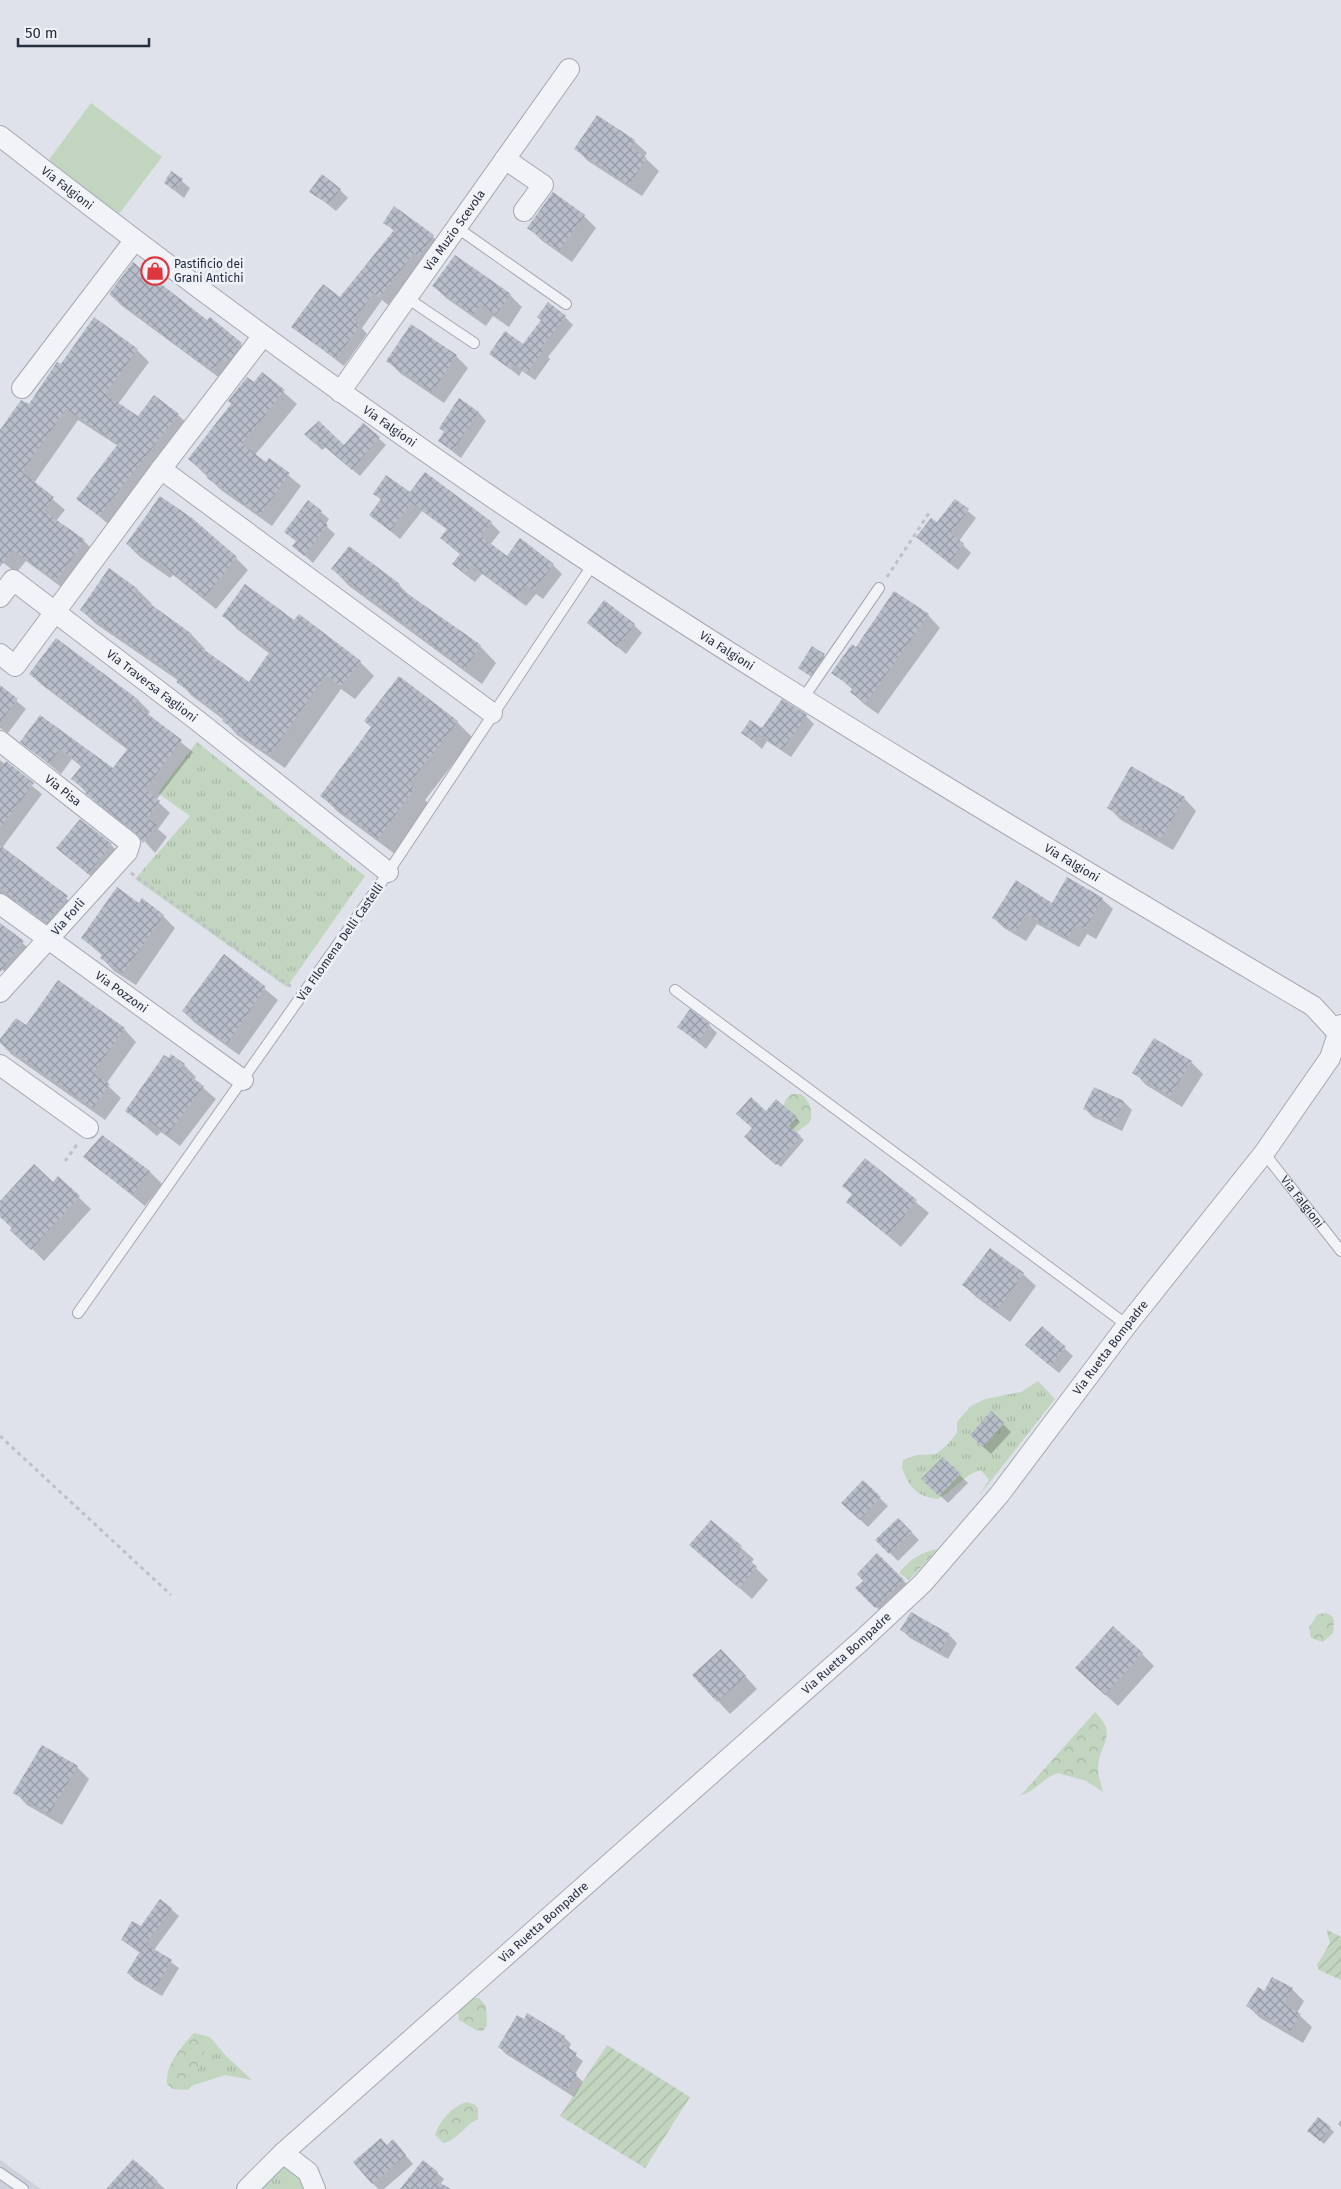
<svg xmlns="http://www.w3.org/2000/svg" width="1341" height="2189" viewBox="0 0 1341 2189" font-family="'Fira Sans',sans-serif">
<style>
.built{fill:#ccd1dc}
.grass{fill:url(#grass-tufts)}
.forest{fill:url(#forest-crowns)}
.garden{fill:url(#garden-furrows)}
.pitch{fill:#c2d5bf}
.shadow{fill:#0003}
.building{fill:url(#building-cross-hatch)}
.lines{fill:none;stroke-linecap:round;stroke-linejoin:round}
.lane-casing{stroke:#a4a8b4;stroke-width:12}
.street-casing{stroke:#a4a8b4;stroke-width:22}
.path{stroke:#bdc0c8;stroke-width:3;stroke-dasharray:4 4;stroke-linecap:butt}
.lane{stroke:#f2f3f7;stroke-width:10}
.street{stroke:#f2f3f7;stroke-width:20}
.labels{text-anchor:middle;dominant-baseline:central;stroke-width:5;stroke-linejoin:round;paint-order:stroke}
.street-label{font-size:12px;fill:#262e42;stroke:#eef1f7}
.poi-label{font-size:12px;fill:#262e42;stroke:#eef1f7;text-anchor:start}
</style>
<defs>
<pattern id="grass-tufts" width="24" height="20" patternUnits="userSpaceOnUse" patternTransform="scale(1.25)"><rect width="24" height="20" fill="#c2d5bf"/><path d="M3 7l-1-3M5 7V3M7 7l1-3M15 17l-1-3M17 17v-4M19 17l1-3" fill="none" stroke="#a7b7a5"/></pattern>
<pattern id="forest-crowns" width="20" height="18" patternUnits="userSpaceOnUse" patternTransform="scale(1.25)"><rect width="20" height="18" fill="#c2d5bf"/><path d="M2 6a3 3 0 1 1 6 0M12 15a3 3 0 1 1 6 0" fill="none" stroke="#a7b7a5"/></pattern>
<pattern id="garden-furrows" width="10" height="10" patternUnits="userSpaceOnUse" patternTransform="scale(1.25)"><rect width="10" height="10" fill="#c2d5bf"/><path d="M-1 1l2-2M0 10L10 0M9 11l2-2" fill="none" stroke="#a7b7a5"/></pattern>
<pattern id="building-cross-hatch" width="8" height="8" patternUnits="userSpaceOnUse" patternTransform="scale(1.25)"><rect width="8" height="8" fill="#b8bdca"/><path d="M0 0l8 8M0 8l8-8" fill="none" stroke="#959aa6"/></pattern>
</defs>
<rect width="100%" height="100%" fill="#dfe2ea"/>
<!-- built -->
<polygon class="built" points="0,2160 41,2189 0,2189"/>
<!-- grass -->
<g class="grass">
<polygon points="197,742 365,876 287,987 135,879 190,816 158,793"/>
<path d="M1038,1381L1055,1399L979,1496L989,1480L981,1470C965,1474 953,1491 938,1499C917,1497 909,1487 902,1468L903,1460L917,1455L936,1454L948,1444L957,1433V1422L971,1406L985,1399L1021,1392Z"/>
<polygon points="210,2037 227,2057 252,2080 225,2075 191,2086"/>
<polygon points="297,2150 301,2153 299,2176 304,2189 255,2189"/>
</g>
<!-- forest -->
<g class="forest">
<path d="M792,1094H801C809,1100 814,1112 810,1122L796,1133L788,1132C785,1119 778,1102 792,1094Z"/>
<path d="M938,1549L909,1580L899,1573C910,1559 921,1552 938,1549Z"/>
<polygon points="1326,1613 1332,1616 1334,1621 1333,1633 1323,1642 1311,1638 1309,1627 1318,1614"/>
<path d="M1095,1712C1119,1735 1099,1744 1098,1768C1098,1776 1101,1784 1103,1792L1086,1781L1058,1773C1041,1779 1038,1790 1021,1795Z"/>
<polygon points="468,1998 479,1998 486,2006 487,2025 483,2031 476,2030 459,2020 458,2012"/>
<path d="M194,2033L210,2037L191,2086L188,2090L173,2089L167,2084C165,2065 182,2046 194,2033Z"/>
<path d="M466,2102L474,2104L478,2108V2119C465,2125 455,2142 443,2143L435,2135C440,2120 451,2108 466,2102Z"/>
</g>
<!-- garden -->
<g class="garden">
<polygon points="1326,1929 1341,1937 1341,1980 1319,1970 1317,1965 1330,1943"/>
<polygon points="607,2045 690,2097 645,2168 560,2116"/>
</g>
<!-- pitch -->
<polygon class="pitch" points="91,103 162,157 119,214 48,161"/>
<!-- shadow -->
<g class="shadow">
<polygon points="634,141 647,153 644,157 659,171 642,196 588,161 576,149"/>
<polygon points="172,173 190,188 184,198 165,183"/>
<polygon points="340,190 348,198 336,211 311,191"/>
<polygon points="394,207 442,244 422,260 388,305 382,300 362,328 367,334 344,366 293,327 341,299 394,231 385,222"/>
<polygon points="584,216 596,228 572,262 541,240 529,227"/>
<polygon points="455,257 510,295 522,307 509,327 493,316 486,326 446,298 434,286"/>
<polygon points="110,294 208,322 210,319 254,356 225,382 122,306"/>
<polygon points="565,317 573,325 548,357 550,359 535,380 522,371 519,376 491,354 524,345"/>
<polygon points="95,319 137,350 149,362 118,404 139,418 178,415 190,426 112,527 78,499 118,446 78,420 34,483 65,510 56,521 84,541 96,553 68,592 26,561 16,573 0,560 0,432 29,406"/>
<polygon points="456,356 468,368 444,403 400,373 388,361"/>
<polygon points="262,373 297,404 255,455 266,464 269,459 301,486 272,526 221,490 189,459"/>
<polygon points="479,413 486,421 461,458 439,441"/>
<polygon points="363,424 386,445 360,476 326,447 322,450 306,434 344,447"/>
<polygon points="375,494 410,494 491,523 500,532 490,545 507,557 553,565 562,574 543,599 536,594 526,606 482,574 475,582 463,573 454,564 461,555 441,538 448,530 422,511 400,539 371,515 382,501"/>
<polygon points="955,500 976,518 959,541 971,553 958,570 926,545 937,524"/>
<polygon points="321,512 329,519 325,525 335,534 313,563 294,546 297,542 286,532"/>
<polygon points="127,544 236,558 248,570 216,609 173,575 170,578 140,557"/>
<polygon points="349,548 399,585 415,601 480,646 496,663 482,684 349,586 333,569"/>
<polygon points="137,589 152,604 150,606 191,634 205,649 204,651 249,684 270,654 238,630 224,616 360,662 374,676 355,699 341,689 285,768 237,735 224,720 192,696 179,681 96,624 81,610"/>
<polygon points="928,615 940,628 878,714 864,704 851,692 853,690 833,672 857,649"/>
<polygon points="588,623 634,625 642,633 626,654"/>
<polygon points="56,640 139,701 150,712 147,715 193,752 156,800 170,813 158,829 167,837 155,853 142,838 98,804 73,779 82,767 72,759 61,774 22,742 41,717 113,770 128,750 42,685 31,674"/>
<polygon points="813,648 832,663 819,683 800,667"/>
<polygon points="0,687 26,709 8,733 0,728"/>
<polygon points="782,701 806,716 814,724 791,757 767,741 762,749 743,733 762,730"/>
<polygon points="457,722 473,738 425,800 431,806 395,854 338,812 322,796"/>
<polygon points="0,760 42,794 2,848 77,907 57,932 17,902 5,902 0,906"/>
<polygon points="1184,798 1196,811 1173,850 1121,820 1109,808"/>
<polygon points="111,845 123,857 101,885 58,848"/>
<polygon points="1102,899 1113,909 1096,939 1087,934 1079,947 1037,924 1026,941 1004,928 994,918 1052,905"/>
<polygon points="140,905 163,916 175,928 136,985 114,971 102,958 103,956 82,938"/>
<polygon points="0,925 32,951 12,977 0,968"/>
<polygon points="224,955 278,1000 239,1055 195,1023 183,1011"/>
<polygon points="59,982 124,1029 136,1042 106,1084 121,1098 105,1120 11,1054 0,1042 26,1027"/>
<polygon points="709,1025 717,1033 706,1049 679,1027"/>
<polygon points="172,1056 184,1065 196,1077 194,1080 216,1099 180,1146 161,1132 157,1136 127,1111"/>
<polygon points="1191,1062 1203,1074 1182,1107 1146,1085 1134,1072"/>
<polygon points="1094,1089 1124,1102 1132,1110 1122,1131 1093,1117 1085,1109"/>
<polygon points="767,1113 796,1118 800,1122 792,1130 804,1140 781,1167 749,1141 754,1128"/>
<polygon points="102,1137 150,1172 162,1184 145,1206 85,1157"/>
<polygon points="865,1160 929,1213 901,1247 847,1201 853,1195 844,1186"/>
<polygon points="58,1178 91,1209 44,1261 0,1216 0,1203 53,1183"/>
<polygon points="990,1250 1023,1274 1036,1286 1010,1322 976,1297 964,1285"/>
<polygon points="1042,1328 1073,1356 1059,1373 1035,1353"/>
<polygon points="1003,1424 1011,1432 991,1454 979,1443"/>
<polygon points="943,1459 968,1483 948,1503 923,1479"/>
<polygon points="863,1482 888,1506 868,1527 851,1511"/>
<polygon points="898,1519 919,1540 898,1561 877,1540"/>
<polygon points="711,1522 754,1559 751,1563 768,1580 752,1599 691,1545"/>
<polygon points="877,1555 911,1588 884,1615 857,1588 865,1581"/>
<polygon points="902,1630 949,1635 957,1643 948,1659 910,1638"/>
<polygon points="1142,1654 1154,1666 1118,1706 1089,1680"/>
<polygon points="733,1663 757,1689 730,1714 694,1675"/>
<polygon points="77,1767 89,1779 62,1825 27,1805 15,1792"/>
<polygon points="171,1909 179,1916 154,1950 179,1968 162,1996 135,1980 128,1973 140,1953 122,1940"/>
<polygon points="1292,1989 1304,2001 1297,2013 1312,2027 1303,2043 1260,2018 1248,2006 1265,1992"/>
<polygon points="528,2015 564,2037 571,2044 568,2050 583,2061 575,2074 583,2082 574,2097 506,2054 499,2047"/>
<polygon points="1341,2120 1341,2127 1338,2124"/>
<polygon points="1330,2128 1334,2132 1324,2144 1313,2135"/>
<polygon points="387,2146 400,2149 413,2164 384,2189 378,2189 354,2162"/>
<polygon points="437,2173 444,2179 439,2186 443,2189 402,2189"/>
<polygon points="157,2182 165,2189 108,2189"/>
</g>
<!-- building -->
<g class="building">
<polygon points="597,115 635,140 631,147 647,158 629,185 574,149"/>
<polygon points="171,171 183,179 175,191 164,183"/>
<polygon points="322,174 341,189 328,204 309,192"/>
<polygon points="553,192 585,215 559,251 527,228"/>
<polygon points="394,206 434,235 419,257 414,253 379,298 374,293 354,320 360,325 336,359 291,327 323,284 340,297 394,230 383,223"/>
<polygon points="455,255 511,294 496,315 481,304 473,315 432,286"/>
<polygon points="133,262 207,320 210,317 242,343 227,363 222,359 213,371 202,362 201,364 109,294"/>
<polygon points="548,302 566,316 541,348 543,350 527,373 513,364 510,369 489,354 505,331 523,344 541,320 537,317"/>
<polygon points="94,317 138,349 105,394 138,416 154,395 179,414 99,516 76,499 118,444 66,409 22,472 54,497 44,511 85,540 56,581 13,550 0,567 0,430 21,400 29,404 57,362 61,364"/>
<polygon points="411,324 457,355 432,392 386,361"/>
<polygon points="262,372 285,390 242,444 266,462 269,458 290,473 260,515 207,478 209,475 188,459 231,404 228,401 247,377 254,382"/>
<polygon points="459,398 479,412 453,451 438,441 444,432 439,428"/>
<polygon points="319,421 344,445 363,423 380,437 352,470 318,441 315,444 304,434"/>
<polygon points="425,472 492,522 481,536 507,556 520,538 554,564 533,591 526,585 516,598 472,565 465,574 452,564 460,554 440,538 447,529 412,503 390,531 369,515 381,499 373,494 386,475 410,492"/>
<polygon points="160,496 192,518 237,557 204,598 160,563 158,567 126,544"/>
<polygon points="955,499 969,509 951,533 964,544 949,563 916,537 931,518 937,522"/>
<polygon points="308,500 322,511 317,517 328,525 304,556 292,546 296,541 284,532"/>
<polygon points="349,546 400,584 398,587 481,645 465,669 331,569"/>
<polygon points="109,568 138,589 135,593 192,634 188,638 249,682 270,651 222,616 245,584 294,620 299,614 361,661 341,686 326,675 270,755 222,721 224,717 176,682 179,678 80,610"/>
<polygon points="894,591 929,614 866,703 850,692 853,688 831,673 852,644 856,647"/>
<polygon points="604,600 635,624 617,647 587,623"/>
<polygon points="56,638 139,700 136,705 182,740 145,789 160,801 147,818 157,825 143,843 137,834 85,793 87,791 71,779 82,765 60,749 49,764 20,742 40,715 113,768 128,748 29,674"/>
<polygon points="812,646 825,654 810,676 798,668"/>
<polygon points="399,676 458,721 409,784 415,788 378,839 320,796 371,727 364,721"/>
<polygon points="0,685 18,699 0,722"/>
<polygon points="782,699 807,715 782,750 759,734 754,742 741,733 750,720 762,728"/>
<polygon points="6,761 34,783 0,828 0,769"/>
<polygon points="1131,766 1185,797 1161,839 1107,808"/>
<polygon points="80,819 112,844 88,874 56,848"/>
<polygon points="0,845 68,896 47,923 0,888"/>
<polygon points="1067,877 1103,898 1085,929 1076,924 1068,938 1026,914 1015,932 992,918 1016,880 1052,903"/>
<polygon points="117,887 139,903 142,898 164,915 123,973 100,958 103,954 81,938"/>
<polygon points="0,923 24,941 0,972"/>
<polygon points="224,954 266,987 227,1044 182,1011"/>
<polygon points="58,980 125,1028 93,1073 110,1084 93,1108 0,1043 0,1039 16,1018 26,1025"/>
<polygon points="690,1009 710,1024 698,1042 677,1027"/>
<polygon points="1154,1038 1192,1061 1170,1096 1132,1073"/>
<polygon points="171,1054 185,1064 181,1069 204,1086 167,1135 148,1120 144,1125 125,1111 164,1055 169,1058"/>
<polygon points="1094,1087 1124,1101 1114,1124 1083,1109"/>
<polygon points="751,1097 766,1111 776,1099 797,1117 789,1126 801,1136 776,1165 744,1137 752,1128 736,1114"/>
<polygon points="102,1135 150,1171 132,1195 83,1157"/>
<polygon points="865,1158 917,1200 888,1236 846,1202 852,1194 842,1186"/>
<polygon points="34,1164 53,1182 58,1176 80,1196 31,1250 10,1230 12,1228 0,1217 0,1201"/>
<polygon points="990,1248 1024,1273 997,1310 962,1285"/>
<polygon points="1042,1326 1066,1347 1050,1366 1025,1345"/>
<polygon points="991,1411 1004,1423 983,1447 970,1435"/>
<polygon points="943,1457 961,1474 939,1496 921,1479"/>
<polygon points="863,1480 881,1497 860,1520 841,1503"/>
<polygon points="898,1518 912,1532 889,1554 875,1540"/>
<polygon points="711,1520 742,1546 739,1551 757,1567 739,1588 689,1545"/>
<polygon points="877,1553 904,1580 875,1608 855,1588 863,1581 857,1574"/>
<polygon points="911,1612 950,1634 940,1652 900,1630"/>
<polygon points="1113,1626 1143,1653 1105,1695 1075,1668"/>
<polygon points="721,1649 746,1676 717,1702 692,1675"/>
<polygon points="42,1745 78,1766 49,1814 13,1793"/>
<polygon points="160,1899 172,1908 146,1944 172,1960 154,1990 127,1973 140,1951 121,1940 132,1921 141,1926"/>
<polygon points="1272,1977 1293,1988 1284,2004 1301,2014 1290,2031 1246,2006 1258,1987 1264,1991"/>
<polygon points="527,2013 565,2036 561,2043 577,2053 568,2068 577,2074 567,2090 498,2047 517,2015 524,2019"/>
<polygon points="1318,2117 1331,2127 1320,2141 1307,2131"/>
<polygon points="381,2138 387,2145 393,2139 406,2155 372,2184 353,2162"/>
<polygon points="133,2159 158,2181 151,2189 106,2189"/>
<polygon points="423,2160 438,2172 433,2179 451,2189 400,2189"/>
</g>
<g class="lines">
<!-- lane casing -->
<g class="lane-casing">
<g id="lane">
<polyline points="456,227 566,304"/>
<polyline points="407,298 474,343"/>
<polyline points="804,697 879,588"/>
<polyline points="675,990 1127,1325"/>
<path id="s1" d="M1264,1153L1341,1251"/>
<polyline points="78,1313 381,883 593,564"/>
<polyline points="0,2173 23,2189"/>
</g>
</g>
<!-- street casing -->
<g class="street-casing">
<g id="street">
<path id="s2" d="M0,136C177,274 357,408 544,532C795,699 1054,853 1313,1006L1337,1032"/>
<polyline points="505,159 543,185 524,211"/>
<polyline points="22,388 134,241"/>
<path id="s3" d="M340,392L569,69"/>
<polyline points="161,469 492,713"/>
<path id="s4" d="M0,597L13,580L198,721L388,872"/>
<polyline points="0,654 15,666 161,469 262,337"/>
<path id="s5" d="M0,741L130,843L127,852L0,992"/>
<path id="s6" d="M0,904L243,1080"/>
<polyline points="0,1065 88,1128"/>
<polyline points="283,2153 308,2172 315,2189"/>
<path id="s7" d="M247,2189L283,2153L861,1641L923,1583L999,1495L1127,1325L1264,1153L1330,1058L1341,1025"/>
</g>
</g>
<!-- path -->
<g class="path">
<polyline points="887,577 931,510"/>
<polyline points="131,873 293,988"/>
<polyline points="65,1161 78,1143"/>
<polyline points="0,1436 171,1595"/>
</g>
<!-- lane -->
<use href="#lane" class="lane"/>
<!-- street -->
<use href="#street" class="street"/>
</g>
<!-- icons -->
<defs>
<g id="shop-ring" transform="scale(1.4375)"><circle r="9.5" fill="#eef1f7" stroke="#dd363f" stroke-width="1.5"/><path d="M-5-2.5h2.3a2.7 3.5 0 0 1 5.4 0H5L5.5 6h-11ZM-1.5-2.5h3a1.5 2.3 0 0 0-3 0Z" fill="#dd363f"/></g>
</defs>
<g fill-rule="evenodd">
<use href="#shop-ring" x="155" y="271"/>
</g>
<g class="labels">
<!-- street labels -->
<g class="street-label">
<text stroke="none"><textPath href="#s2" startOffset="85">Via Falgioni</textPath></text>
<text stroke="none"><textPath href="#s3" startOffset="198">Via Muzio Scevola</textPath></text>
<text stroke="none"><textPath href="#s2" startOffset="486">Via Falgioni</textPath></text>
<text stroke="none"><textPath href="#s2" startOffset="891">Via Falgioni</textPath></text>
<text stroke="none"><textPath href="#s4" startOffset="196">Via Traversa Faglioni</textPath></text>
<text stroke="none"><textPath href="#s5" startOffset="80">Via Pisa</textPath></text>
<text stroke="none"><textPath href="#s2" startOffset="1296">Via Falgioni</textPath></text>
<text transform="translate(68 917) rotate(-49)">Via Forlì</text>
<text transform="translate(340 942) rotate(-55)">Via FIlomena Delli Castelli</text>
<text stroke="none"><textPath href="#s6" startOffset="150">Via Pozzoni</textPath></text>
<text stroke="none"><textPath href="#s1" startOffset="62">Via Falgioni</textPath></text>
<text stroke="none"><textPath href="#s7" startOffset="1209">Via Ruetta Bompadre</textPath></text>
<text stroke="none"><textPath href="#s7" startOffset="804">Via Ruetta Bompadre</textPath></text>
<text stroke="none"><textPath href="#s7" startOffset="399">Via Ruetta Bompadre</textPath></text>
</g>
<!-- poi labels -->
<g class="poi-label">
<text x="174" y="264">Pastificio dei<tspan x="174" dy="14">Grani Antichi</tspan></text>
</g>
</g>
<!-- scale -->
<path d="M18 38v8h131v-8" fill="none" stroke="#262e42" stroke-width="2.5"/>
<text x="25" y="38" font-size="15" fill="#262e42" stroke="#eef1f7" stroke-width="4" paint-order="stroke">50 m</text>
</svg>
